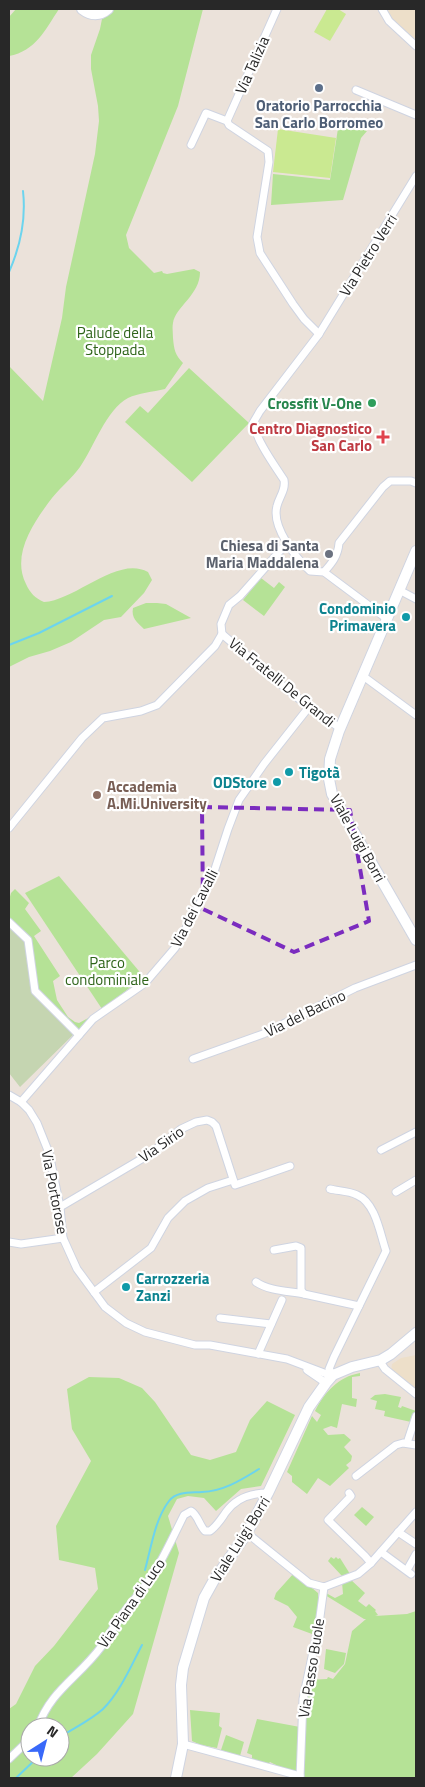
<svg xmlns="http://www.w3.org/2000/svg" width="425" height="1787" viewBox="0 0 425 1787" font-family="'Titillium Web',sans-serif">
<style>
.education{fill:#eddfc9}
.green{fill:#b5e296;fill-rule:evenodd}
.cemetery{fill:#c5d5b1}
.pitch{fill:#cae991}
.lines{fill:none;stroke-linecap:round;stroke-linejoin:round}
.stream{stroke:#6cd4ee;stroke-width:2}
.minor-casing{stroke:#cfd4e1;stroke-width:9}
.secondary-casing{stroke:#cfd4e1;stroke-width:12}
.minor{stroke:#fff;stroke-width:7}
.secondary{stroke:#fff;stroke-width:10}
.marked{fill:none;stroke:#7b2cbf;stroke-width:4;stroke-dasharray:10 6;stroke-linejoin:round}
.service-dot{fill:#5c6f8a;stroke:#fff;stroke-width:2}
.leisure-dot{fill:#2e9e5b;stroke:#fff;stroke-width:2}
.health-dot{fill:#e0444e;stroke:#fff;stroke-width:2}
.worship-dot{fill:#6b7280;stroke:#fff;stroke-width:2}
.culture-dot{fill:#0f9aa8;stroke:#fff;stroke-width:2}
.education-dot{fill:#8d6e63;stroke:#fff;stroke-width:2}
.labels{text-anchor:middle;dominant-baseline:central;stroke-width:4.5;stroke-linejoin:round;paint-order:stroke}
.street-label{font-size:15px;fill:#282828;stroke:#fff}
.service-label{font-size:15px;font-weight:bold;fill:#4e5e75;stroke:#fff}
.park-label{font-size:15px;fill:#2e6419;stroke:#fff}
.leisure-label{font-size:15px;font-weight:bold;fill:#27864d;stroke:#fff;text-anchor:end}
.health-label{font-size:15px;font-weight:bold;fill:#be3a42;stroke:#fff;text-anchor:end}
.worship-label{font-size:15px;font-weight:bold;fill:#5b616d;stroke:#fff;text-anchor:end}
.culture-label{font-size:15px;font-weight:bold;fill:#0d838f;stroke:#fff;text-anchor:end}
.education-label{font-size:15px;font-weight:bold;fill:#785e54;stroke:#fff;text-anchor:start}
</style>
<rect width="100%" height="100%" fill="#ebe2da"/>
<!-- education -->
<g class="education">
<polygon points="390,9 416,9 416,40 389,18 387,12"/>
<polygon points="416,1355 416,1390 407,1382 391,1372 392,1364 401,1358"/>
</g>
<!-- green -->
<g class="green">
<path d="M16,9H59C45,30 36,51 9,56V17Z"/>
<path d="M104,9H203L178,106L126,235L129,248L154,273L162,271L163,273L167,274L194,269L200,272C200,295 175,307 173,323C172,328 173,333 173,338C174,349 175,355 183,363L165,389C153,392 138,393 128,398C106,410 94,447 80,467C72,478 61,487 52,498C34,522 11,554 26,584C30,593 35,598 44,602C76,600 118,555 148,572L152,580L144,593L121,617L104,620L71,642L50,651L29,657L9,667V366L43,401L62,318L66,287L95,154L99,121L98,106L91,69V55L100,29Z"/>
<polygon points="339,122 367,131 361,138 343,200 271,205 273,174 330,180"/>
<polygon points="189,368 249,423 192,482 125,422 140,406 148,413"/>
<polygon points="261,578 274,588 279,582 285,587 264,616 243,600"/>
<path d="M146,603H157L166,604L191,618L144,629C137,622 131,618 133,608Z"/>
<polygon points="59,876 144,977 102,1009 25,893"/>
<polygon points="15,889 29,903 25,909 41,931 34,936 60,976 53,981 57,1000 68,1017 75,1022 79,1023 90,1017 91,1018 78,1030 37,991 9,920 9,900 11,893"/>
<path d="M360,1373V1376L352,1377V1398L357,1399L356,1407L342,1404L337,1428L331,1426L323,1429L328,1435L344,1434L351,1440L344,1447L352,1456L351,1461L346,1465L349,1468L330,1486L318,1478L307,1494L292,1482V1476L287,1472L312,1416L317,1422L321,1415L315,1411C325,1392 338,1377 360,1373Z"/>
<path d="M89,1377L119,1378L142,1388L155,1402L191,1455L210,1460L236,1452L250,1420L267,1401L295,1415L261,1486L241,1489L216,1511L204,1498L188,1496L177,1499L168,1516L179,1553L133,1714L97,1754L71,1778H9V1709L16,1704L35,1666L54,1646L98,1589L95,1568L59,1560L56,1526L91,1461L72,1429L67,1389ZM30,1727H60V1757H30Z"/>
<polygon points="385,1394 401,1397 398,1407 401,1408 402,1406 416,1411 411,1422 384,1416 385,1411 375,1409 377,1401 370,1399 375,1395"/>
<polygon points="362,1507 374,1517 366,1526 354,1515"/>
<polygon points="331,1557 334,1559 336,1557 338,1559 340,1558 350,1574 342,1576 328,1561"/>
<polygon points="294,1573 318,1593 318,1611 312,1634 293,1627 297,1617 288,1606 274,1599 276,1593"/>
<polygon points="350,1579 365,1593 358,1601 366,1607 369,1604 376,1610 375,1611 378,1615 375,1616 407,1614 416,1611 416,1778 303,1778 307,1680 327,1679 328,1677 333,1679 345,1664 352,1631 366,1619 364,1619 325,1595 326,1593 335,1598 343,1594 342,1582"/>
<polygon points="326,1649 346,1653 344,1664 335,1673 324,1669"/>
<polygon points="190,1710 220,1713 219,1726 222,1728 217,1748 201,1745 192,1741"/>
<polygon points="257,1719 300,1727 297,1771 295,1772 276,1767 276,1765 270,1762 268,1764 252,1759 252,1755 247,1753"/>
<polygon points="226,1735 244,1742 240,1756 221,1750"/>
</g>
<!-- cemetery -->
<polygon class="cemetery" points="9,927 11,927 26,941 32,984 75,1033 20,1087 9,1073"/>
<!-- pitch -->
<g class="pitch">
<polygon points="327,9 338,9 346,14 330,41 314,32"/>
<polygon points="278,129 336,138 330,178 273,172"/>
</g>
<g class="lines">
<!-- stream -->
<g class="stream">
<path d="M9,272C20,247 26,218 23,191"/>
<polyline points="9,645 39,633 112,596"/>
<path d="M145,1570C151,1548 155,1519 169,1501C177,1491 191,1493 202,1492C224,1491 241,1480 259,1469"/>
<path d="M60,1737C74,1728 91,1720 103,1709C120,1692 131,1666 142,1645"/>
<polyline points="16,1778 38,1757"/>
</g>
<!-- minor casing -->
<g class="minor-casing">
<g id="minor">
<polyline points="382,9 389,21 416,46"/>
<polyline points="356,90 416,115"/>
<polyline points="227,121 277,9"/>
<polyline points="191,145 206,113 227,121 229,125 268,151 269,162 257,237 260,253 293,304 304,319 319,334"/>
<path d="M324,572C332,563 338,556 339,543L383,487L390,481H411L416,483"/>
<polyline points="399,590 416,599"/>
<path d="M387,619L324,572L310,571C296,558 271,527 277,506C279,497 286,490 284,480C273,463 258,443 253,423L260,411L319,334L416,176"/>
<polyline points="222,634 221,624 229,605 240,596 287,543"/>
<polyline points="363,676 416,715"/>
<polyline points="9,828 82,738 103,718 141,711 157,705 215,646 222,634 272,677 309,707 340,728"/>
<polyline points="9,922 28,940 35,991 79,1035"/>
<polyline points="193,1059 263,1034 355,988 416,965"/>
<polyline points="9,1095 21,1102 29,1110 37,1123 49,1153 60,1207 63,1238 77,1269 105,1307 126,1323 145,1332 195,1345 210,1345 287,1359 332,1376"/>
<polyline points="21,1102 93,1019 145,983 175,948 200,903 214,872 228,829 239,800 264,764 309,707"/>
<polyline points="381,1150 416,1132"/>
<path d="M330,1189C338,1191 349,1191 357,1195C376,1203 380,1234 386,1251L334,1357L329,1369L333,1375"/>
<polyline points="396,1192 416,1180"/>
<polyline points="60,1207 150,1154 181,1129 196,1122 207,1120 212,1122 216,1126 235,1185 290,1166"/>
<polyline points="9,1242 21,1244 63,1238"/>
<polyline points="274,1250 296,1246 301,1248 301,1290 304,1294 359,1306"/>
<path d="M256,1282C269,1291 288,1291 304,1294"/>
<polyline points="94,1292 151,1248 168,1218 185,1201 208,1188 233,1180"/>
<polyline points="220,1318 271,1324"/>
<polyline points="258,1354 282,1300"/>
<polyline points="379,1360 385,1369 416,1394"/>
<polyline points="307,1370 326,1383"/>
<polyline points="407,1443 416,1416"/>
<polyline points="356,1476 396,1445 403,1443 416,1445"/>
<polyline points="349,1493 351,1496 328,1520 365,1556 371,1563"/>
<polyline points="398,1532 416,1544"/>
<polyline points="247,1533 309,1583 324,1587 358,1574 371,1563 416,1512"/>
<polyline points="381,1552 411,1574"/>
<polyline points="407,1570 416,1554"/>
<path d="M38,1727C50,1691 79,1677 101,1647C108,1637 114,1626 122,1615C132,1601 145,1588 154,1573C165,1555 174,1535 184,1515L191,1511C198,1515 199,1525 205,1531H210C217,1526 221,1519 226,1512C236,1498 251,1493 268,1493"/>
<polyline points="183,1744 300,1776"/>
<polyline points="9,1759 30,1739"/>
<polyline points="300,1778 303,1699 319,1624 324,1587"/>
</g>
</g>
<!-- secondary casing -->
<g class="secondary-casing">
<g id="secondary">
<path d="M82,9C91,16 100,16 108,9"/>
<polyline points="416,551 339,731 330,759 329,779 332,794 416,940"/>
<polyline points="176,1778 183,1744 181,1685 183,1668 204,1598 214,1580 247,1533 268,1493 309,1407 326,1383 333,1375 352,1367 381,1360 391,1354 416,1333"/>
</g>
</g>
<!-- minor -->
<use href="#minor" class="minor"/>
<!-- secondary -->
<use href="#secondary" class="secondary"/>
</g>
<!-- marked area -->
<path class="marked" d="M202,807L350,810L369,921L294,952L203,909Z"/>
<!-- markers -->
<circle class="service-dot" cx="319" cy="88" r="5"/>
<circle class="leisure-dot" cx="372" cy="403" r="5"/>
<path class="health-dot" d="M380.5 429.5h5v5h5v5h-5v5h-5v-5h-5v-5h5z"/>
<circle class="worship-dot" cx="329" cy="554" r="5"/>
<g class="culture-dot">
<circle cx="406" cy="617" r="5"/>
<circle cx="289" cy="772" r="5"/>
<circle cx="277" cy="782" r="5"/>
<circle cx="126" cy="1287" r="5"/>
</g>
<circle class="education-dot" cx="97" cy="795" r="5"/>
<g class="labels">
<!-- street labels -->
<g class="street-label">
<text transform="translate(252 65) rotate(-66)">Via Talizia</text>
<text transform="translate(368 255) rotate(-58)">Via Pietro Verri</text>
<text transform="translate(282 682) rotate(39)">Via Fratelli De Grandi</text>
<text transform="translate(358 838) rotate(61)">Viale Luigi Borri</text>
<text transform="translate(194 908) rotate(-63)">Via dei Cavalli</text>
<text transform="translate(305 1013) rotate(-26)">Via del Bacino</text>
<text transform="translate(161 1144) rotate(-35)">Via Sirio</text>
<text transform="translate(55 1192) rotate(79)">Via Portorose</text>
<text transform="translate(240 1539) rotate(-58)">Viale Luigi Borri</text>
<text transform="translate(131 1603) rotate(-55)">Via Piana di Luco</text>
<text transform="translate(311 1668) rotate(-81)">Via Passo Buole</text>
</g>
<!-- service labels -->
<g class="service-label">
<text x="319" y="105">Oratorio Parrocchia<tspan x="319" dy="17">San Carlo Borromeo</tspan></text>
</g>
<!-- park labels -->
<g class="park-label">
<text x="115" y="332">Palude della<tspan x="115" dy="17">Stoppada</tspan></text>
<text x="107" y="962">Parco<tspan x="107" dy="17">condominiale</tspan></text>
</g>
<!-- leisure labels -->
<g class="leisure-label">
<text x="362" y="403">Crossfit V-One</text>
</g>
<!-- health labels -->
<g class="health-label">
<text x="372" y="428">Centro Diagnostico<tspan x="372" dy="17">San Carlo</tspan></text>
</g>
<!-- worship labels -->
<g class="worship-label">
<text x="319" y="545">Chiesa di Santa<tspan x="319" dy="17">Maria Maddalena</tspan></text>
</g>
<!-- culture labels -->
<g class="culture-label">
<text x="396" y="608">Condominio<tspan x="396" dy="17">Primavera</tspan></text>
<text x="299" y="772" text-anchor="start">Tigotà</text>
<text x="267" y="782">ODStore</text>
<text x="136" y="1278" text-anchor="start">Carrozzeria<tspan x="136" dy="17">Zanzi</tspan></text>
</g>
<!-- education labels -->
<g class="education-label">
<text x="107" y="786">Accademia<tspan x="107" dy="17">A.Mi.University</tspan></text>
</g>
</g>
<!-- border -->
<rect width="425" height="1787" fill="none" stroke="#282828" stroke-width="20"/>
<!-- north arrow -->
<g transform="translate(45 1742) rotate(36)"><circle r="24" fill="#ffffff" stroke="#a9a9a9"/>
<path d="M0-4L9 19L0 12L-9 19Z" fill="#3969f9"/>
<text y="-8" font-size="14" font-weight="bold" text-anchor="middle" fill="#282828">N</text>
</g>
</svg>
